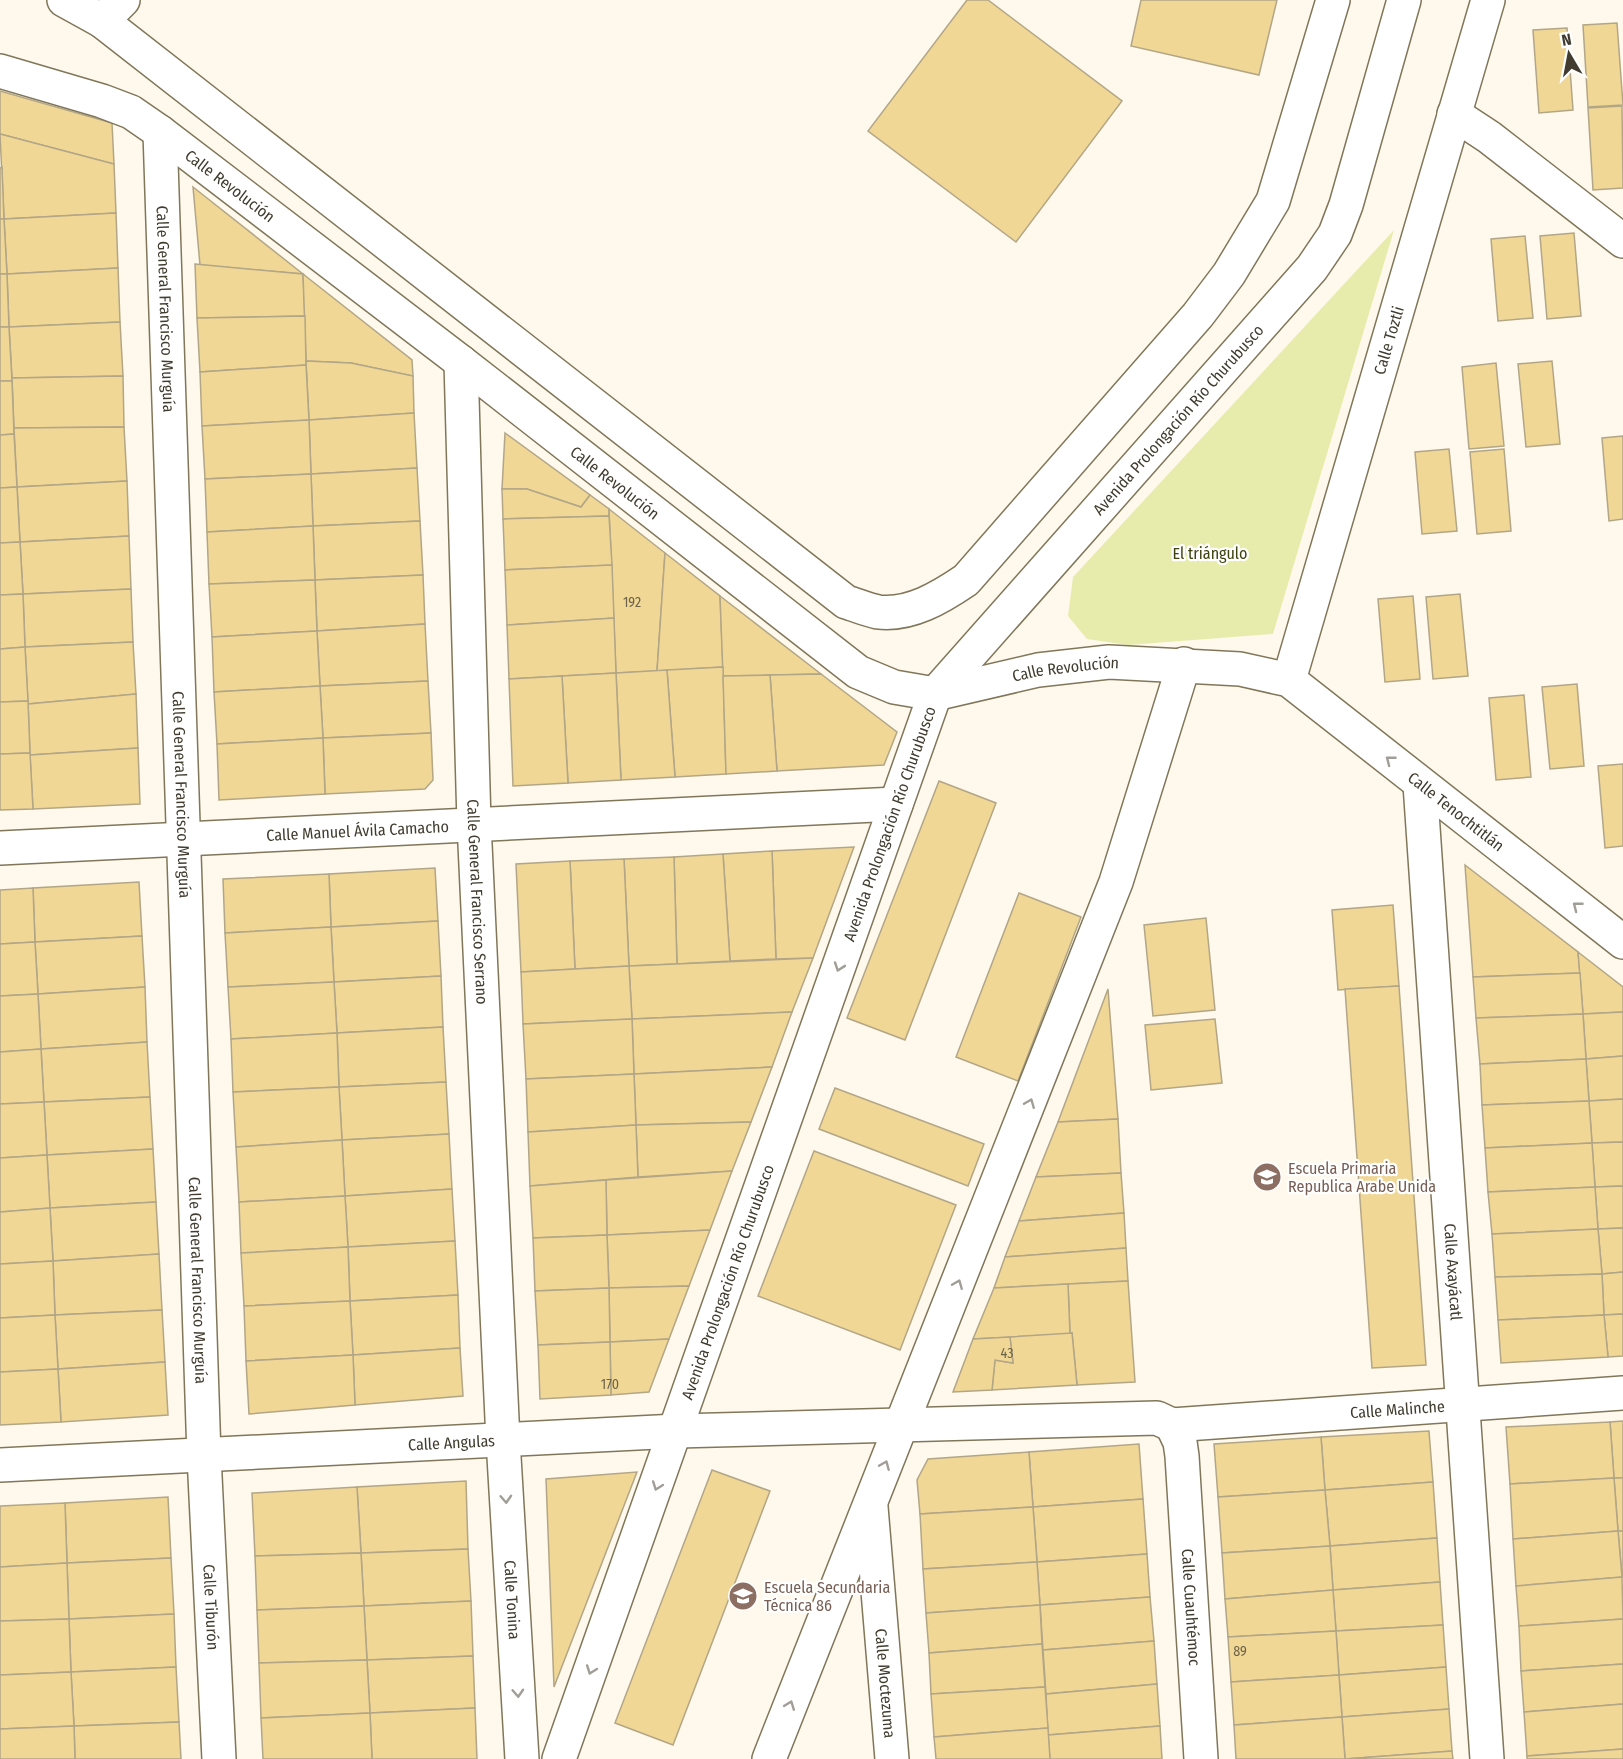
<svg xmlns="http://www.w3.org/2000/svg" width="1623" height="1759" viewBox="0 0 1623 1759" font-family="'Fira Sans Condensed',sans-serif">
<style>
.green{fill:#e7ecad}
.building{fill:#f1d796;stroke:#b2a687;stroke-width:1.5}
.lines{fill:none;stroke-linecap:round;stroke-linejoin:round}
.minor-casing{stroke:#817659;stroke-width:36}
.minor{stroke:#fff;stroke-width:33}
.oneway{stroke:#a09e97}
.labels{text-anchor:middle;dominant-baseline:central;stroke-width:4.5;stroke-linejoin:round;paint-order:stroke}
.number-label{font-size:14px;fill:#6d6349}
.street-label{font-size:16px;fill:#413c2f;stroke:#fff}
.park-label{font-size:16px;fill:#40420f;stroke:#fff}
.education-label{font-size:16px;fill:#785e54;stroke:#fff;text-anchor:start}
</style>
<rect width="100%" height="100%" fill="#fef9ec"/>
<!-- green -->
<polygon class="green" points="1394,230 1273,634 1128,645 1087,639 1068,616 1073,577"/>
<!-- building -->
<g class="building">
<polygon points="967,0 988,0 1122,101 1016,242 868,131"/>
<polygon points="1141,0 1277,0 1259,75 1131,46"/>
<polygon points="1617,23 1623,105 1588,107 1583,25"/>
<polygon points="1567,28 1573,110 1539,113 1533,30"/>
<polygon points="0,91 112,123 114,164 0,134"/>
<polygon points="1622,106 1623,188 1593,190 1588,108"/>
<polygon points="0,134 114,164 116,213 4,219"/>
<polygon points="2,167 4,219 0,219 0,168"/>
<polygon points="193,187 303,274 200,265"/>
<polygon points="116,213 118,268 7,274 4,219"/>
<polygon points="0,219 4,219 7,274 0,274"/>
<polygon points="1574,233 1581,316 1547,319 1540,236"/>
<polygon points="1525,236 1533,318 1498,321 1491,239"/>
<polygon points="195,264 303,274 305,316 197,318"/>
<polygon points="118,268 120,322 9,327 7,274"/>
<polygon points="0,274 7,274 9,327 0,327"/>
<polygon points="303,274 412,360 413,376 351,363 306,361"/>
<polygon points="305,316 306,365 200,372 197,318"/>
<polygon points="120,322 123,376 12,378 9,327"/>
<polygon points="0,327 9,327 12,381 0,381"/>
<polygon points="306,361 351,363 413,376 414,413 309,420"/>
<polygon points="1552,361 1560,444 1526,447 1518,364"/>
<polygon points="1496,363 1504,446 1469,449 1462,367"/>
<polygon points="306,365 309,420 202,426 200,372"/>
<polygon points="123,376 124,427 14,428 12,378"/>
<polygon points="0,381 12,381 14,434 0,435"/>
<polygon points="414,413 417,468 311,474 309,420"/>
<polygon points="309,420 311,474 205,479 202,426"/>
<polygon points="124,427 127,481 17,487 14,428"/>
<polygon points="505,433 590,495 581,507 527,489 502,489"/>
<polygon points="14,434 17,487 0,488 0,435"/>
<polygon points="1623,436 1623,519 1609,521 1602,438"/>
<polygon points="1449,449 1457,531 1422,534 1415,452"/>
<polygon points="1504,449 1511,531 1477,534 1470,452"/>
<polygon points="417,468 420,521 313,526 311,474"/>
<polygon points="311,474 313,526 207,532 205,479"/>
<polygon points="127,481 129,536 20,542 17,487"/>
<polygon points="17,487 20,542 0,543 0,488"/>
<polygon points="502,489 527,489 581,507 590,495 609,509 609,516 503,519"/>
<polygon points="609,509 665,553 657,671 616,673"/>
<polygon points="609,516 612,565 505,570 503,519"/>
<polygon points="420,521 423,575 315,580 313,526"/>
<polygon points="313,526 315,580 209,584 207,532"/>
<polygon points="129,536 131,589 23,594 20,542"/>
<polygon points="20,542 23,594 0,595 0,543"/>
<polygon points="665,553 720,596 723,667 657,671"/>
<polygon points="612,565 614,618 507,625 505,570"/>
<polygon points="423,575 425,624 317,631 315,580"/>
<polygon points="315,580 317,631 212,637 209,584"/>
<polygon points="131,589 133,642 25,647 23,594"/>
<polygon points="23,594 25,647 0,649 0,595"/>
<polygon points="1460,594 1468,676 1433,679 1426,597"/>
<polygon points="720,596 821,674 723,676"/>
<polygon points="1413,596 1420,679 1385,682 1378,599"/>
<polygon points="614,618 616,673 509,679 507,625"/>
<polygon points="425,624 428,681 320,686 317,631"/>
<polygon points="317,631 320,686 214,692 212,637"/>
<polygon points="133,642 136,694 28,704 25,647"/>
<polygon points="25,647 28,701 0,702 0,649"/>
<polygon points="723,667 726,774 675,777 667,670"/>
<polygon points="667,670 675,777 621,780 616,673"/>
<polygon points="616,673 621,780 568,783 562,676"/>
<polygon points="821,674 897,732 884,765 777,771 770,675"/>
<polygon points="770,675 777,771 726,774 723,676"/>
<polygon points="562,676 568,783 513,786 509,679"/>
<polygon points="428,681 431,733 323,738 320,686"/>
<polygon points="1577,684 1584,766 1550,769 1542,687"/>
<polygon points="320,686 323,738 217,744 214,692"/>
<polygon points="136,694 138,748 30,755 28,704"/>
<polygon points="1524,695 1531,777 1496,780 1489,698"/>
<polygon points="28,701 30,753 0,754 0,702"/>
<polygon points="431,733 433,780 425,789 325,794 323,738"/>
<polygon points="323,738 325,794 219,800 217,744"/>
<polygon points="138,748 140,804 33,809 30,755"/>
<polygon points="30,753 33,809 0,810 0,754"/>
<polygon points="1623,764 1623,846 1605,848 1598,766"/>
<polygon points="939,781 996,803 905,1040 847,1018"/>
<polygon points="854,847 813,958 776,959 772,851"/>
<polygon points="772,851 776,959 730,961 723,854"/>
<polygon points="723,854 730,961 677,964 674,857"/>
<polygon points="674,857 677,964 629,966 624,859"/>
<polygon points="624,859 629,966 575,969 570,861"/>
<polygon points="570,861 575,969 521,972 516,864"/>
<polygon points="1465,865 1578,952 1580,973 1473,977"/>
<polygon points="435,868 438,921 331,927 329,874"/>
<polygon points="329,874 331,927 225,933 223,879"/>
<polygon points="139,882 142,936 35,942 33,888"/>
<polygon points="33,888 35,942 0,944 0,890"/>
<polygon points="1019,893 1081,917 1018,1081 956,1057"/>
<polygon points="1393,905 1399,986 1338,990 1332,910"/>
<polygon points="1206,918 1215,1010 1153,1016 1144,925"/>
<polygon points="438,921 441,976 334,982 331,927"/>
<polygon points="331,927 334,982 228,987 225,933"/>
<polygon points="142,936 145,987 38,994 35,942"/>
<polygon points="35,942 38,994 0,996 0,944"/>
<polygon points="1578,952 1623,987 1623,1012 1583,1014"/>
<polygon points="813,958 792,1012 632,1019 629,966"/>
<polygon points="629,966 632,1019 523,1024 521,972"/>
<polygon points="1580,973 1583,1014 1476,1018 1473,977"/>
<polygon points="441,976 443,1027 337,1033 334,982"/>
<polygon points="334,982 337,1033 231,1039 228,987"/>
<polygon points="1399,986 1426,1365 1372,1368 1345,989"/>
<polygon points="145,987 147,1042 41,1049 38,994"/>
<polygon points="1108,989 1118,1119 1058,1122"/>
<polygon points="38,994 41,1049 0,1052 0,996"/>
<polygon points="792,1012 772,1067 634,1074 632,1019"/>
<polygon points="1623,1012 1623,1056 1586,1059 1583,1014"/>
<polygon points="1583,1014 1586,1059 1480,1064 1476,1018"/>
<polygon points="632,1019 634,1074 526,1079 523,1024"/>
<polygon points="1215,1019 1222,1083 1151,1090 1145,1025"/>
<polygon points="443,1027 446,1082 339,1087 337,1033"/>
<polygon points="337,1033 339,1087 233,1092 231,1039"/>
<polygon points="147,1042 150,1097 44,1102 41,1049"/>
<polygon points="41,1049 44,1102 0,1104 0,1052"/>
<polygon points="1623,1056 1623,1099 1589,1101 1586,1059"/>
<polygon points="1586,1059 1589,1101 1482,1105 1480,1064"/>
<polygon points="772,1067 751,1122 636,1125 634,1074"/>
<polygon points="634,1074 636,1125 528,1132 526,1079"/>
<polygon points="446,1082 449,1134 342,1140 339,1087"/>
<polygon points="339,1087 342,1140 236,1147 233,1092"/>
<polygon points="835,1088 984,1144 968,1186 819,1129"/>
<polygon points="150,1097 153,1149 47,1155 44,1102"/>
<polygon points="1623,1099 1623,1142 1592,1143 1589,1101"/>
<polygon points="1589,1101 1592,1143 1485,1148 1482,1105"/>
<polygon points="44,1102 47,1155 0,1158 0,1104"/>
<polygon points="1118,1119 1121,1173 1036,1177 1058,1122"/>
<polygon points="751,1122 732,1171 638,1177 636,1125"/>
<polygon points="636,1125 638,1177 530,1186 528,1132"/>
<polygon points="449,1134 452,1189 345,1196 342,1140"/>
<polygon points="342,1140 345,1196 239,1202 236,1147"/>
<polygon points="1623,1142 1623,1186 1595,1187 1592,1143"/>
<polygon points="1592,1143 1595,1187 1488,1192 1485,1148"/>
<polygon points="153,1149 156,1202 50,1208 47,1155"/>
<polygon points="814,1151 956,1205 900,1350 758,1296"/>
<polygon points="47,1155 50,1208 0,1212 0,1158"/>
<polygon points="732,1171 710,1230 607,1235 606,1180"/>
<polygon points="1121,1173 1124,1213 1019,1221 1036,1177"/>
<polygon points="606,1180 607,1235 533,1238 530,1186"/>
<polygon points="1623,1186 1623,1228 1598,1229 1595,1187"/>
<polygon points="1595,1187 1598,1229 1492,1234 1488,1192"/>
<polygon points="452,1189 455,1241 348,1247 345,1196"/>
<polygon points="345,1196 348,1247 241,1253 239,1202"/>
<polygon points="156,1202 159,1254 53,1261 50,1208"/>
<polygon points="50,1208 53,1261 0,1264 0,1212"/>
<polygon points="1124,1213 1126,1248 1005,1257 1019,1221"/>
<polygon points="1623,1228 1623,1272 1602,1274 1598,1229"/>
<polygon points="1598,1229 1602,1274 1495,1277 1492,1234"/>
<polygon points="710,1230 689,1286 609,1288 607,1235"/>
<polygon points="607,1235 609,1288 535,1291 533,1238"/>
<polygon points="455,1241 458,1295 350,1301 348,1247"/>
<polygon points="348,1247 350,1301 244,1306 241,1253"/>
<polygon points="1126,1248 1128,1281 994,1288 1005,1257"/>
<polygon points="159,1254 162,1310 55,1315 53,1261"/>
<polygon points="53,1261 55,1315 0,1318 0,1264"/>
<polygon points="1623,1272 1623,1314 1604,1315 1602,1274"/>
<polygon points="1602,1274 1604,1315 1498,1320 1495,1277"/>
<polygon points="1128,1281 1135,1382 1077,1385 1072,1333 1070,1334 1068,1284"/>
<polygon points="1068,1284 1070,1334 973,1339 994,1288"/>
<polygon points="689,1286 669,1339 610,1342 609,1288"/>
<polygon points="609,1288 610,1342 538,1345 535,1291"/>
<polygon points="458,1295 460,1348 353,1355 350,1301"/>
<polygon points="350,1301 353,1355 246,1361 244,1306"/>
<polygon points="162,1310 165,1362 58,1369 55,1315"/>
<polygon points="1623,1314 1623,1356 1608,1357 1604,1315"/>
<polygon points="55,1315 58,1369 0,1372 0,1318"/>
<polygon points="1604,1315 1608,1357 1501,1363 1498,1320"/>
<polygon points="1072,1333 1077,1385 992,1390 995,1360 1013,1363 1010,1337"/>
<polygon points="1010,1337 1013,1363 995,1360 992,1390 953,1392 973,1339"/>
<polygon points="669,1339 649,1392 611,1395 610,1342"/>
<polygon points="610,1342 611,1395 540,1399 538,1345"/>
<polygon points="460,1348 463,1396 355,1405 353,1355"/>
<polygon points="353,1355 355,1405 249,1414 246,1361"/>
<polygon points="165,1362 168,1415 61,1422 58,1369"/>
<polygon points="58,1369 61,1422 0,1425 0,1372"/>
<polygon points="1623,1421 1623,1478 1614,1478 1610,1422"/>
<polygon points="1610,1422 1614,1478 1510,1484 1506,1427"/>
<polygon points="1429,1431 1433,1482 1325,1490 1321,1437"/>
<polygon points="1321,1437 1325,1490 1218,1497 1214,1444"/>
<polygon points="1139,1444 1143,1499 1033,1507 1029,1452"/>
<polygon points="1029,1452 1033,1507 920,1514 917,1480 928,1459"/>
<polygon points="712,1470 770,1491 673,1745 615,1723"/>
<polygon points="637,1472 554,1687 546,1479"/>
<polygon points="1614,1478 1623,1478 1623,1531 1618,1531"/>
<polygon points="1614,1478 1618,1531 1513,1539 1510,1484"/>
<polygon points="466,1481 468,1549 361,1553 357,1487"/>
<polygon points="1433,1482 1437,1538 1330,1546 1325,1490"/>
<polygon points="357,1487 361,1553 255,1556 252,1493"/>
<polygon points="1325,1490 1330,1546 1222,1553 1218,1497"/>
<polygon points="168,1497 171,1558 67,1563 65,1503"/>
<polygon points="1143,1499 1147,1554 1037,1562 1033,1507"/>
<polygon points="65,1503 67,1563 0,1567 0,1506"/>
<polygon points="1033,1507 1037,1562 923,1569 920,1514"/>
<polygon points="1618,1531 1623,1531 1623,1577 1622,1577"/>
<polygon points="1618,1531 1622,1577 1516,1586 1513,1539"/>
<polygon points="1437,1538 1440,1582 1333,1590 1330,1546"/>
<polygon points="1330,1546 1333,1590 1225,1599 1222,1553"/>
<polygon points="468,1549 471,1601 364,1606 361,1553"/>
<polygon points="361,1553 364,1606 257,1610 255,1556"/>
<polygon points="1147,1554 1150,1597 1040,1605 1037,1562"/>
<polygon points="171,1558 174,1614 69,1619 67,1563"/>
<polygon points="1037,1562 1040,1605 926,1613 923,1569"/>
<polygon points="67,1563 69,1619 0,1621 0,1567"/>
<polygon points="1622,1577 1623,1619 1519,1626 1516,1586"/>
<polygon points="1440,1582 1443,1625 1336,1631 1333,1590"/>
<polygon points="1333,1590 1336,1631 1228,1637 1225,1599"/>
<polygon points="1150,1597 1154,1641 1043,1650 1040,1605"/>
<polygon points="471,1601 473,1656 367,1660 364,1606"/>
<polygon points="1040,1605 1042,1644 929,1653 926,1613"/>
<polygon points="364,1606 367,1660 259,1663 257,1610"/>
<polygon points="174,1614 176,1667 71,1672 69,1619"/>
<polygon points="69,1619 71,1672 0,1675 0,1621"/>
<polygon points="1623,1619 1623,1664 1521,1671 1519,1626"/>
<polygon points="1443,1625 1446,1667 1339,1675 1336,1631"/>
<polygon points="1336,1631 1339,1675 1231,1682 1228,1637"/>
<polygon points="1154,1641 1157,1684 1046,1694 1043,1650"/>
<polygon points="1042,1644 1045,1687 931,1694 929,1653"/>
<polygon points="473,1656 475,1708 370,1713 367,1660"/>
<polygon points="367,1660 370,1713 261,1718 259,1663"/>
<polygon points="1623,1664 1623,1704 1524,1712 1521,1671"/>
<polygon points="176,1667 179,1722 74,1726 71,1672"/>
<polygon points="1446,1667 1449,1709 1342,1717 1339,1675"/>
<polygon points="71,1672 74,1726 0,1729 0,1675"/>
<polygon points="1339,1675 1342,1717 1234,1725 1231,1682"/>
<polygon points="1157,1684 1160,1726 1048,1735 1046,1694"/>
<polygon points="1045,1687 1048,1728 934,1737 931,1694"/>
<polygon points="1623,1704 1623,1749 1527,1756 1524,1712"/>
<polygon points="475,1708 477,1759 372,1759 370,1713"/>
<polygon points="1449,1709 1452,1751 1345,1759 1342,1717"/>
<polygon points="370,1713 372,1759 263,1759 261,1718"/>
<polygon points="1342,1717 1345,1759 1236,1759 1234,1725"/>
<polygon points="179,1722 181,1759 75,1759 74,1726"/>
<polygon points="74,1726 75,1759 0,1759 0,1729"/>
<polygon points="1160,1726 1162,1759 1050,1759 1048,1735"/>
<polygon points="1048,1728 1050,1759 936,1759 934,1737"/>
<polygon points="1623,1749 1623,1759 1527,1759 1527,1756"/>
<polygon points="1452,1751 1453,1759 1345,1759"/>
</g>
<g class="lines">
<!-- minor casing -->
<g class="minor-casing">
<g id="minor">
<path d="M64,0L102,21L846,602C856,605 868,610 878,612C910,616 941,597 966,580L1198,315L1229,274L1273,201L1333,0"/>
<polyline points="102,21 123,0"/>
<path id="s1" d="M0,71L102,101L131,112L160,132L461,362L858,672L894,687L935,694L1038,670L1109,662L1240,669L1289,680L1623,942"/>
<polyline points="1454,114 1489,137 1623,241"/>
<path id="s2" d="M160,132L204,1456L219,1759"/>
<path id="s3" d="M461,362L474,823L503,1440L522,1759"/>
<path id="s4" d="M1289,680L1488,0"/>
<path id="s5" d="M1420,784L1487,1759"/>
<path id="s6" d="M0,848L896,804"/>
<path id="s7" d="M1172,1425L1623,1393"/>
<path id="s8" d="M0,1465L677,1431L1157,1418L1172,1425L1180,1442L1182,1456L1201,1759"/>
<path id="s9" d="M871,1507L892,1759"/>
<path id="s10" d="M559,1759L935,694L1312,268L1335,234L1346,205L1404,0"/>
<polyline points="769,1759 1116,882 1184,664"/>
</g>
</g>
<!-- minor -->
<use href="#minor" class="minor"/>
</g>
<!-- one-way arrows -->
<defs><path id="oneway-chevron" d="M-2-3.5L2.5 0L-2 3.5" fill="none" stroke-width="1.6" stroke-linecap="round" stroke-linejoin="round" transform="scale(1.5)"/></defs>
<g class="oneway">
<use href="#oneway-chevron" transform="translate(1390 760) rotate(-142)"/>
<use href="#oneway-chevron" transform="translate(1577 906) rotate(-142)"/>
<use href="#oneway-chevron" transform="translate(839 967) rotate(109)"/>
<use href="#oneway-chevron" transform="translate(1030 1103) rotate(-68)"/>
<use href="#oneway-chevron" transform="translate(958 1284) rotate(-68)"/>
<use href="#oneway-chevron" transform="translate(885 1465) rotate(-67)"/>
<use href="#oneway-chevron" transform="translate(657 1486) rotate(110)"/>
<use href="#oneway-chevron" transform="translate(506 1499) rotate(87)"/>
<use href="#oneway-chevron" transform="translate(591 1670) rotate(110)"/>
<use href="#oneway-chevron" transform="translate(518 1693) rotate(87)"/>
<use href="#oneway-chevron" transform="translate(790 1705) rotate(-69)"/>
</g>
<!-- icons -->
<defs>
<g id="school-disc" transform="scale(1.5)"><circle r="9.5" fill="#8d6e63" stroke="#fff"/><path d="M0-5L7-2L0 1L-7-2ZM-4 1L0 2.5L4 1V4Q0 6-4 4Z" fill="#fff"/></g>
</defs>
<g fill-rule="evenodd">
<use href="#school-disc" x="1267" y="1177"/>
<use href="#school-disc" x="743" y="1596"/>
</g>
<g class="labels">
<!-- number labels -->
<g class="number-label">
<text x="632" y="602">192</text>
<text x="1007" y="1353">43</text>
<text x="610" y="1384">170</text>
<text x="1240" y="1651">89</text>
</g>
<!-- street labels -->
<g class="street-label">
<text stroke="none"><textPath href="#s1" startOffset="261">Calle Revolución</textPath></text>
<text stroke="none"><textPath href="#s2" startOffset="177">Calle General Francisco Murguía</textPath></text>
<text stroke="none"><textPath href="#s4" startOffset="354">Calle Toztli</textPath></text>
<text stroke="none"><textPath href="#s10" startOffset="1496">Avenida Prolongación Río Churubusco</textPath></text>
<text stroke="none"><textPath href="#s1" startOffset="747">Calle Revolución</textPath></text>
<text stroke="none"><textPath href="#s1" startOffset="1269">Calle Revolución</textPath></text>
<text stroke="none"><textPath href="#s2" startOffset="663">Calle General Francisco Murguía</textPath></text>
<text stroke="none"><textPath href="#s1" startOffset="1707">Calle Tenochtitlán</textPath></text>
<text stroke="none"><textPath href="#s10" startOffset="992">Avenida Prolongación Río Churubusco</textPath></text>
<text stroke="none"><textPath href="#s6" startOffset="358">Calle Manuel Ávila Camacho</textPath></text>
<text stroke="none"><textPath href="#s3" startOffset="540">Calle General Francisco Serrano</textPath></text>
<text stroke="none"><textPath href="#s5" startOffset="489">Calle Axayácatl</textPath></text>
<text stroke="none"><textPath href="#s2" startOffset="1149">Calle General Francisco Murguía</textPath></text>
<text stroke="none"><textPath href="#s10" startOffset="506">Avenida Prolongación Río Churubusco</textPath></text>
<text stroke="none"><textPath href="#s7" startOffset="226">Calle Malinche</textPath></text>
<text stroke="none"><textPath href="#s8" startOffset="452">Calle Angulas</textPath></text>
<text stroke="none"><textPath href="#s3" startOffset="1239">Calle Tonina</textPath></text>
<text stroke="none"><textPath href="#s8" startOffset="1359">Calle Cuauhtémoc</textPath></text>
<text stroke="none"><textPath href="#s2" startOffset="1476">Calle Tiburón</textPath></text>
<text stroke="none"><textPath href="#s9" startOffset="177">Calle Moctezuma</textPath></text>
</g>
<!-- park labels -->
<g class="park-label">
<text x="1210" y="553">El triángulo</text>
</g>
<!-- education labels -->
<g class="education-label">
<text x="1288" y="1168">Escuela Primaria<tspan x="1288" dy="18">Republica Arabe Unida</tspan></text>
<text x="764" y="1587">Escuela Secundaria<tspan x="764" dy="18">Técnica 86</tspan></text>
</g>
</g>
<!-- north arrow -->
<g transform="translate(1569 54) rotate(350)" stroke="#ffffff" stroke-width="4.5" paint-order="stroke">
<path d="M0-4.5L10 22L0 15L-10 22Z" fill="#413c2f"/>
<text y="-9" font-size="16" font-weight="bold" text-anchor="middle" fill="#413c2f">N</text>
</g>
</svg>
